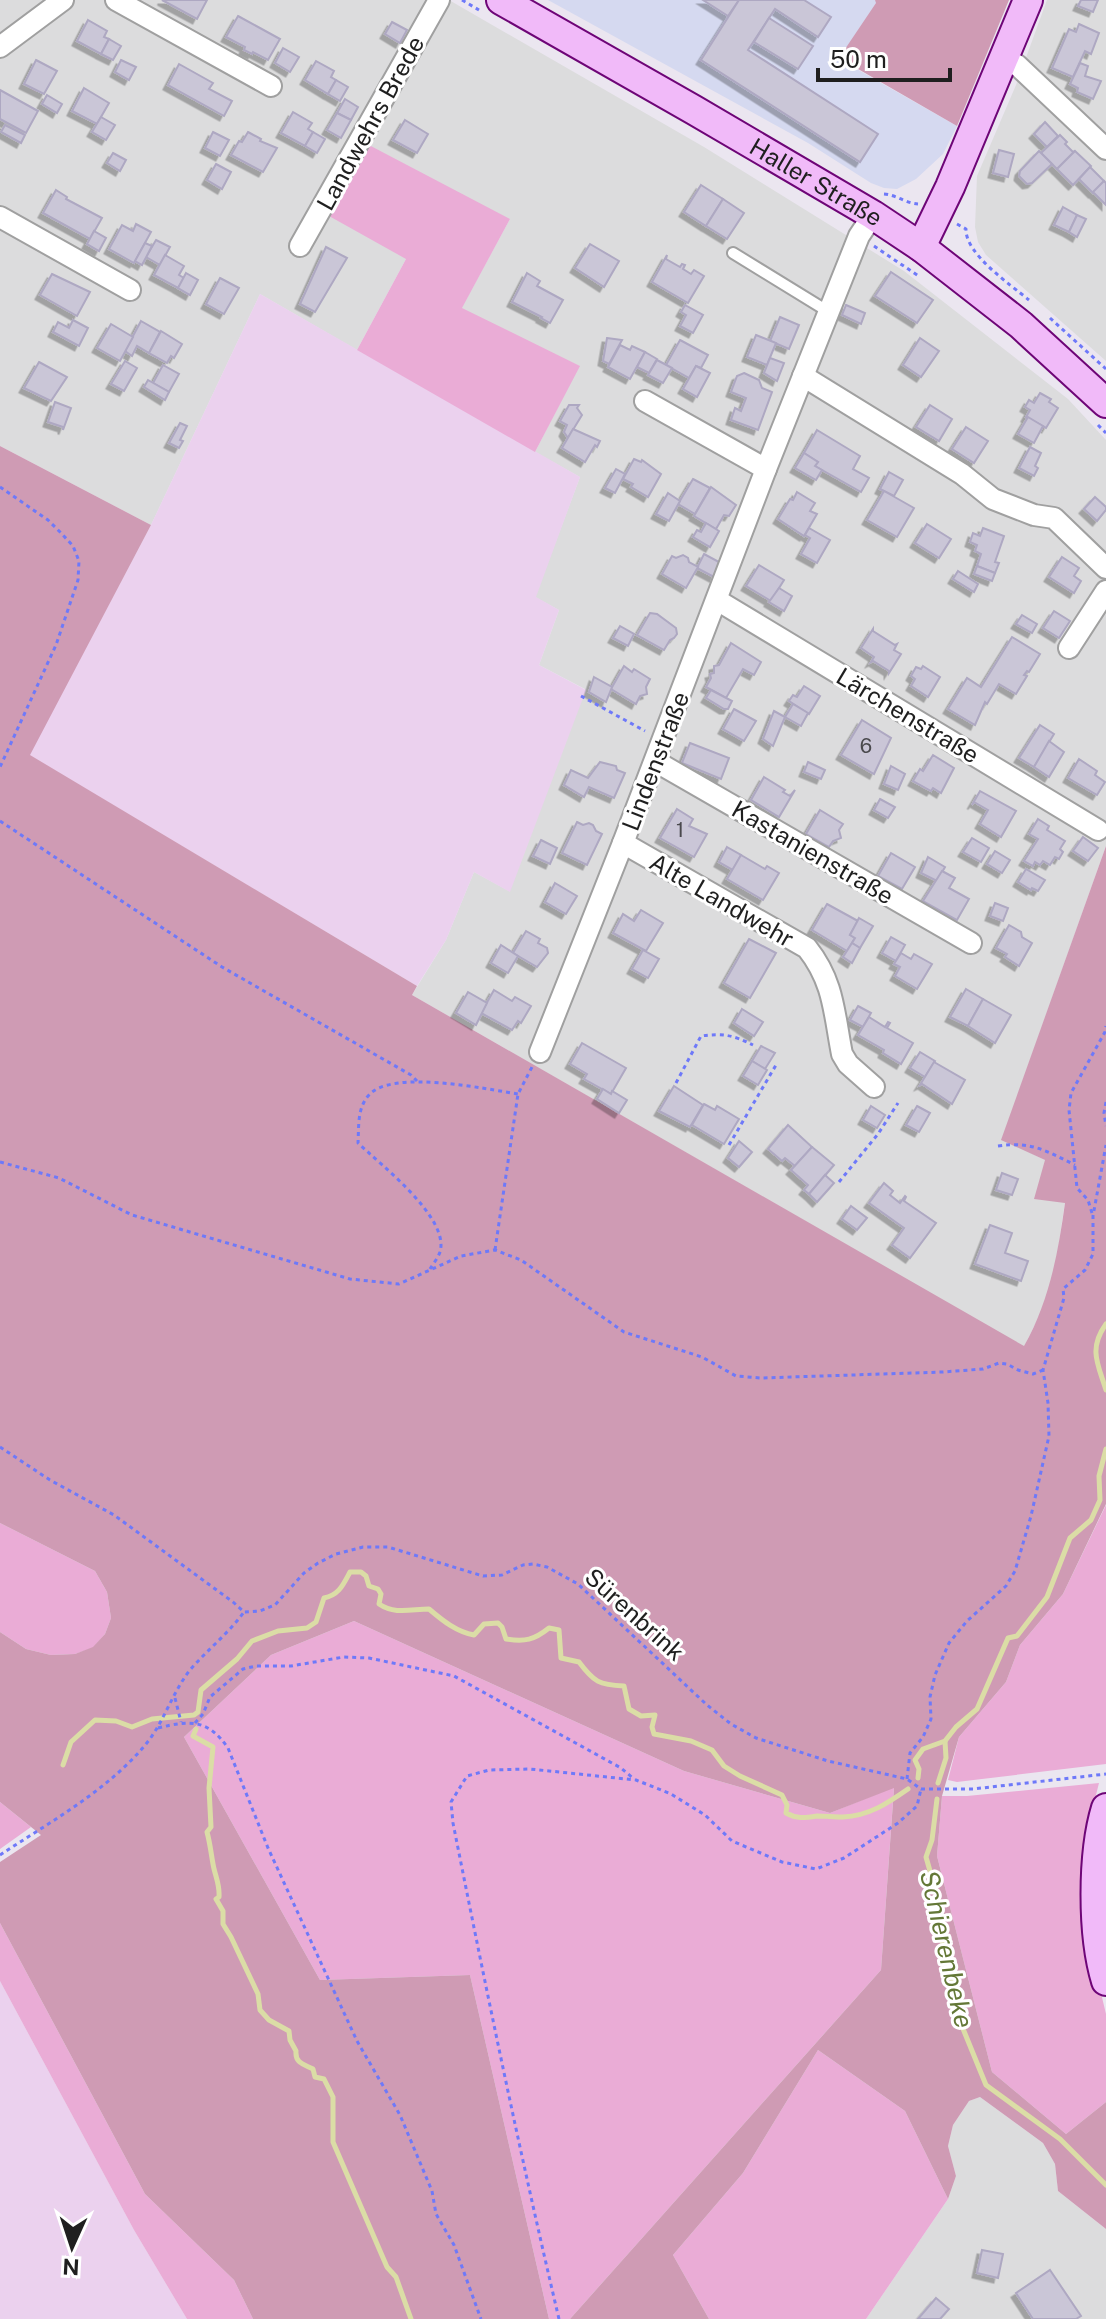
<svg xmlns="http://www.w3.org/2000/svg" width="1106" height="2319" viewBox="0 0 1106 2319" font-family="'Public Sans',sans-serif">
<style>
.residential{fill:#dcdcdd}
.commercial{fill:#d5d9f0}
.farmland{fill:#ebd1ee}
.grass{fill:#eaacd6}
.forest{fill:#cf9bb4}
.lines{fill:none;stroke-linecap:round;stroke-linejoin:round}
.stream{stroke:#dbdda6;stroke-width:5}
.building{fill:#cac6d7;stroke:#aea8c2;stroke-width:2;filter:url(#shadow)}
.lane-casing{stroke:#a0a0a0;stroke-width:14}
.street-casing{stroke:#a0a0a0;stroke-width:24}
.secondary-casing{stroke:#6e0577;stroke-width:32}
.path{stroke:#6e79f9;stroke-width:3;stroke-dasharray:4 4;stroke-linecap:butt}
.lane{stroke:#fff;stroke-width:10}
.street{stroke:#fff;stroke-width:20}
.secondary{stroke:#f1baf9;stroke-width:28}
.labels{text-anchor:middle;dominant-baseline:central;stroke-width:6;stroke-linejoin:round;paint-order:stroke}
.number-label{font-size:20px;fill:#4a494d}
.street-label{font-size:24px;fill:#1f1f1f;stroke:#fff}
.water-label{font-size:26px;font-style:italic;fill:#647837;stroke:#fff}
</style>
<defs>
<filter id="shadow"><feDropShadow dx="-4.5" dy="4.5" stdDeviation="0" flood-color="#0004"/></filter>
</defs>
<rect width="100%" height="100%" fill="#ebe6f0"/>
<!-- residential -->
<g class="residential">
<polygon points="0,0 449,0 704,147 904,271 1068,399 1106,440 1106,846 1002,1139 1045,1160 1065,1202 1056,1263 1044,1306 1024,1347 412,995 446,940 474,872 509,891 585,689 539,665 559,610 535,597 580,477 535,452 579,366 461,309 510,219 406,259 357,350 260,294 151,525 0,446"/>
<polygon points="1047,0 1106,0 1106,361 986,255 978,242 975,227 977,176 1016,85"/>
<polygon points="980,2097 1043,2143 1055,2164 1058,2191 1106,2229 1106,2319 866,2319 948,2199 956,2176 948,2146 953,2125 969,2101"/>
</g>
<!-- commercial -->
<polygon class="commercial" points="548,0 875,0 877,2 839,59 957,126 943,154 916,179 897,189 884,188 871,183 808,143"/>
<!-- farmland -->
<g class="farmland">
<polygon points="260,294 580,477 536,597 559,610 539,665 586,690 510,892 474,872 446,940 417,986 29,755 151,525"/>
<polygon points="0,1981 134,2230 187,2319 0,2319"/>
</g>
<!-- grass -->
<g class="grass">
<polygon points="367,144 510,219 462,308 580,366 535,452 357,350 406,259 329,216"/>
<polygon points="1106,1505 1106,1764 957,1782 948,1780 959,1737 1006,1682 1020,1645 1063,1594"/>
<polygon points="0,1523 95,1571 107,1592 111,1618 105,1634 93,1648 75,1654 51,1655 26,1649 0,1632"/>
<polygon points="354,1621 684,1771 830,1813 894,1787 881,1970 570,2319 549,2319 470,1975 320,1980 184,1737 271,1655"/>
<polygon points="1099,1783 1092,1811 1094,1964 1106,2014 1106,2102 1066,2134 992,2072 937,1856 942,1796 967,1796"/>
<polygon points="0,1802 31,1827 0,1849"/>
<polygon points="0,1923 145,2194 234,2280 253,2319 187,2319 134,2230 0,1981"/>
<polygon points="818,2050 905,2111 948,2199 866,2319 709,2319 673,2255 743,2173"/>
</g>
<!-- forest -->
<g class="forest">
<polygon points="875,0 1009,0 957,126 839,58 876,3"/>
<path d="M0,446L151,525L30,755L417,986L412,995L1024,1346C1049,1302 1058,1254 1065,1203L1034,1199L1045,1160L1001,1140L1106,846V1504L1063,1594L1020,1645L1006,1682L959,1737L942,1796L937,1856L992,2072L1066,2134L1106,2102V2229L1058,2191L1055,2164L1043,2143L980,2097L969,2101L953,2125L948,2146L956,2176L948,2199L905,2111L818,2050L743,2173L673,2255L709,2319H570L881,1970L894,1788L830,1813L684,1771L354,1621L271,1655L184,1737L320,1980L470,1975L549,2319H253L234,2280L145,2194L0,1923V1862L41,1835L0,1802V1632L26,1649L51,1655L75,1654L93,1647L105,1634L111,1618L107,1592L95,1571L0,1523Z"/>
</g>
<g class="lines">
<!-- stream -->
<g class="stream">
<path d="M1106,1324C1088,1349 1098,1364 1106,1390"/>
<path d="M196,1729L193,1736L213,1747L209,1788L211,1827L207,1832C210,1843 211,1853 213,1864C215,1876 220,1884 219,1897L216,1899L223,1911V1924L231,1937L258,1994L260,2010L269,2020L289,2031L290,2040L296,2051C295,2063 303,2064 313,2069L315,2077L324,2079L333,2097V2142L387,2267L396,2277L411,2319"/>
<path d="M63,1765L71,1742L95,1720L116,1721L132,1727L152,1719L194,1715L198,1712L201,1690L237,1659L252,1641L278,1631L307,1628L316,1622L324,1598C339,1595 343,1585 350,1572H361L366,1576L369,1586L378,1589L381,1594L379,1604C395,1615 412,1609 429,1609C443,1621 457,1632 474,1635L484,1624L498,1623L502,1627L506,1639C525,1642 534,1640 549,1628L559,1630L561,1658L579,1662C594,1682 599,1685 624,1686L629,1709L641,1716L655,1715L652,1727L654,1734L691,1741L712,1750L724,1766L740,1776L782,1795L787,1805L786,1813C797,1819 804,1818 817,1816C826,1816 834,1817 843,1817C869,1816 888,1803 908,1789"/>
<polyline points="918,1778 919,1769 915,1760 923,1749 945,1741 956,1727 977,1709 1008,1638 1017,1636 1047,1597 1070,1538 1091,1520 1100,1500 1099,1476 1106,1449"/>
<polyline points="938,1783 946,1758 945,1741"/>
<polyline points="937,1799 932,1840 926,1857 936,1892 940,1936 953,1971 952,1995 958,2002 957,2014 986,2085 1060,2139 1106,2185"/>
</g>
</g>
<!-- building -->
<g class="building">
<polygon points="162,0 207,0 197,19"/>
<polygon points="703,0 739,0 728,16"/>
<polygon points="739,0 804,0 831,17 818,37 775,9 748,50 878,134 860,162 701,60"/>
<polygon points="1081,0 1098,0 1093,12 1078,6"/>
<polygon points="238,16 280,39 268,60 253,52 252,54 244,50 245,47 226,37"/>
<polygon points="769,18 813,46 798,69 754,42"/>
<polygon points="88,20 107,31 104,37 109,39 101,54 77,41"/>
<polygon points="392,22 407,30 400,43 385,34"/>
<polygon points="1079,24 1099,33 1091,54 1085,51 1073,77 1052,68 1069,29 1076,32"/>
<polygon points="109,39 121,46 113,60 101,54"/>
<polygon points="283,48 299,57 290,72 275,63"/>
<polygon points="36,60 57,71 44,94 24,84"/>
<polygon points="121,60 136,67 129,80 115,72"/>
<polygon points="316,61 334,71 331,77 336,80 328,94 305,80"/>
<polygon points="1080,63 1088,66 1085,76 1101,81 1093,99 1077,92 1078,88 1070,84"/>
<polygon points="179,64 213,83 209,89 232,101 224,116 168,85"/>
<polygon points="336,80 348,87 340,101 328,94"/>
<polygon points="84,88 109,103 97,124 72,111"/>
<polygon points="0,90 38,111 26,133 0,119"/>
<polygon points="47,95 62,104 57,113 42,104"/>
<polygon points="345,99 358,107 351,120 337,113"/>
<polygon points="293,112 312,123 308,129 313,132 305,146 281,133"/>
<polygon points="337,113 351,120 341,138 327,130"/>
<polygon points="101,117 115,125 106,140 92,132"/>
<polygon points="405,120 428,134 417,153 393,140"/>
<polygon points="1045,122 1058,136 1047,147 1034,134"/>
<polygon points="5,125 25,135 21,143 1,132"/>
<polygon points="213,132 229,140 220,156 205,148"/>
<polygon points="248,132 261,139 260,141 277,148 263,172 231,155 239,141 242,142"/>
<polygon points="313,132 325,139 317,153 305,146"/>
<polygon points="1060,135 1067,142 1065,144 1073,152 1075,151 1057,169 1041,153"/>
<polygon points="999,150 1014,154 1008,177 993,173"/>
<polygon points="1039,151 1052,164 1032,183 1027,184 1019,176 1020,171"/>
<polygon points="1075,151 1091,166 1073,185 1057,169"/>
<polygon points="113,153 126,160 120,171 107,163"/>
<polygon points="216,164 231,172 222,189 207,180"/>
<polygon points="1090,167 1104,181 1093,193 1079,179"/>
<polygon points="1104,181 1106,183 1106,205 1093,192"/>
<polygon points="701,185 723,199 706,226 684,212"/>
<polygon points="56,190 67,197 66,199 102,218 90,239 43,213"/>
<polygon points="723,199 744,213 727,239 706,226"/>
<polygon points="1063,207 1077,215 1069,232 1054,225"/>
<polygon points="1077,215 1086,219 1077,237 1069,232"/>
<polygon points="136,224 151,232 134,263 109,249 122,225 133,231"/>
<polygon points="94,231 106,238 99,251 87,244"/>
<polygon points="156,240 170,247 160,265 146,257"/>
<polygon points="145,243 152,246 142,265 135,261"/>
<polygon points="590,244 619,261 604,287 575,268"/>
<polygon points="326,247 347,258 315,312 300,304"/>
<polygon points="165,255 184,266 179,275 184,278 178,288 154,275"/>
<polygon points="667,255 666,259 680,267 682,264 685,265 683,269 691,274 694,270 704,276 688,303 652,282"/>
<polygon points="891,272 933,300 917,323 875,296"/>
<polygon points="186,273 198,280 190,295 178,288"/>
<polygon points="527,273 540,281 537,286 563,300 550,323 541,318 542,317 512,302"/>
<polygon points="52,274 90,292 77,316 40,295"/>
<polygon points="220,278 239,288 224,314 206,304"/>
<polygon points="685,305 703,315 693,333 680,326 686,315 681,312"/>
<polygon points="846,305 865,313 861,324 842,315"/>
<polygon points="780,317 799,325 789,349 770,341"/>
<polygon points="73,320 88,328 79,346 53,332 58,322 69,328"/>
<polygon points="141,321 160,332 149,353 137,346 132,356 125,351"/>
<polygon points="111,324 133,337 120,361 97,348"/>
<polygon points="161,331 182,344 174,358 171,356 167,363 149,353"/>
<polygon points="756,335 776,343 767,365 747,357"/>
<polygon points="607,338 622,340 609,364 603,361"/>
<polygon points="920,338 939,351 921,377 903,365"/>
<polygon points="680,340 708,355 701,368 696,366 689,378 666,365"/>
<polygon points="620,345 630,350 632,346 645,352 630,379 608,367"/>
<polygon points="645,352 657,359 649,373 637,367"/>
<polygon points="770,358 784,363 777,381 764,373"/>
<polygon points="657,360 672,368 663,383 648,375"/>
<polygon points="125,361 137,368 124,391 111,384"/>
<polygon points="39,362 67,377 51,401 24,388"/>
<polygon points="163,365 179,374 169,392 153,383"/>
<polygon points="696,366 710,373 697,397 683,389"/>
<polygon points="744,373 759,380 762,388 772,392 758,430 731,420 735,408 741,411 746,398 731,392 737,376"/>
<polygon points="148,380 169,392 165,400 144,387"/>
<polygon points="1040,393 1051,399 1049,402 1058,408 1046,428 1026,417 1030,410 1025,407 1029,400 1034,403"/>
<polygon points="55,402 71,408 63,430 63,427 48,422"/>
<polygon points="569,405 579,405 577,408 582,415 568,438 564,432 567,425 560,421"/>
<polygon points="930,405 952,419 939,441 916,427"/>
<polygon points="1028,417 1043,426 1034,443 1018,434"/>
<polygon points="180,423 187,426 180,440 183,441 179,448 169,443"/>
<polygon points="966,427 988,441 974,463 952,449"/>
<polygon points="573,429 600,441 597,447 595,445 585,462 562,448"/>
<polygon points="817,430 860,456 853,469 869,478 861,492 815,466 818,462 804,453"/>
<polygon points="1030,447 1041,453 1035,466 1038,468 1034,476 1019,468"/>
<polygon points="804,453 818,462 815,466 822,470 816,480 795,468"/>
<polygon points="634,459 641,462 642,460 661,474 648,497 631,487 633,484 623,479"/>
<polygon points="616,469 625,474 615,493 605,488"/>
<polygon points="889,472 903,480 894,496 880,489"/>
<polygon points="693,479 710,488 695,514 678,504"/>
<polygon points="711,487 736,505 729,516 724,515 716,529 694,516"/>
<polygon points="884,491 914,508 897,537 867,520"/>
<polygon points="797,492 815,503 810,511 817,514 804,536 778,519 790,499 793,500"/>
<polygon points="668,493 680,501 669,521 656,514"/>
<polygon points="1095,497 1106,507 1106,510 1097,521 1084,509"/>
<polygon points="706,523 719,531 710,547 693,537 697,530 701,532"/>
<polygon points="927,524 951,539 939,558 915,543"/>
<polygon points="809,528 830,540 817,563 801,554 810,538 805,535"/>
<polygon points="983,528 1004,536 995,562 999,563 995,573 977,566 981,554 975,551 977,545 970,542 973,533 980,536"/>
<polygon points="704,554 719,562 714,577 697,568"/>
<polygon points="683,555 688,558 689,562 698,567 686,588 662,574 672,556 676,558"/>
<polygon points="1062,557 1079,568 1074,576 1081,581 1074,593 1049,577"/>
<polygon points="759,565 784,580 771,601 746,586"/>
<polygon points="977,566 995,573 992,581 974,574"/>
<polygon points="958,571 978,584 974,592 953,579"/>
<polygon points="779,588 792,596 784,611 769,602"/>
<polygon points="1054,611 1070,621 1059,638 1043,628"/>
<polygon points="650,613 657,614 676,628 677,634 674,638 670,640 664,650 637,635"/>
<polygon points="1022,615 1037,624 1032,633 1016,624"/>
<polygon points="620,626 634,634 628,646 613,638"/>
<polygon points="873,629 873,631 895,645 897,644 894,650 901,654 889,673 889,671 873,661 871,662 874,657 861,648"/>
<polygon points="1012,637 1040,654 1029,672 1027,671 1024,675 1027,676 1016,694 999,684 987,704 985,702 975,725 948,709 967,678 981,687"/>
<polygon points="731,643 761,662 754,675 743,669 726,698 706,687 711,678 710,674 714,673 714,666 719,665"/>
<polygon points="624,666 632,672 634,669 650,679 646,687 647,694 640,696 636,704 611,689"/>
<polygon points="923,666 940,677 928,697 911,686 915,679 911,676 916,667 921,669"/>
<polygon points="594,677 612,687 606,702 589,692"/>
<polygon points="804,686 820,696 809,714 789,701 793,695 797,697"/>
<polygon points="711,690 732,701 728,709 724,709 706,698"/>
<polygon points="793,704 808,713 801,726 785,717"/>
<polygon points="734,709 756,721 744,741 723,729"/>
<polygon points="774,711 785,717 773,746 763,739"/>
<polygon points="862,720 891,738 874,774 841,755"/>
<polygon points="1040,725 1054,734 1034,767 1019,758"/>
<polygon points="1049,741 1064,752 1049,777 1034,767"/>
<polygon points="690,743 729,758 721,779 682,763"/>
<polygon points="933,755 954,768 941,793 933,788 931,791 913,781 920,769 923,771"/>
<polygon points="1079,759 1097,771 1095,775 1105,782 1097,795 1068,778"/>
<polygon points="600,762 616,766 617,770 625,773 614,798 589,787 584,797 564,785 571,770 588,778"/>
<polygon points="808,762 825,770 821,779 804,772"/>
<polygon points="891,766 905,774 898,790 884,784"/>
<polygon points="764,777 785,790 783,792 790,796 795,790 779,817 751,800"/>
<polygon points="980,791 1016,811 1001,837 980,824 988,810 974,802 972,805"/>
<polygon points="880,799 895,807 888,818 874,810"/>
<polygon points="677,809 693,819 689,826 707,834 694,857 660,838"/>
<polygon points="820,810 843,824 839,830 841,838 833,841 829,847 806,834"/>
<polygon points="1038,819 1049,826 1047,830 1065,841 1060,849 1063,852 1059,859 1055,857 1050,865 1043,861 1040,865 1035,862 1033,866 1024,861 1038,839 1029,834"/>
<polygon points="577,822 583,825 589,823 593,825 596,831 602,834 587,865 562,853"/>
<polygon points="1083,837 1098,848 1088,861 1073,851"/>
<polygon points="972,838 989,848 981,862 963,852"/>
<polygon points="541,840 557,848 550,864 533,856"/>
<polygon points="727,847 741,855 733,870 719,862"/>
<polygon points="995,851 1010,860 1002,873 987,864"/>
<polygon points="891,853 915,867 902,889 878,876"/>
<polygon points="741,855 765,869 767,866 779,873 763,900 727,879"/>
<polygon points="928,857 945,867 937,881 921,873"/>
<polygon points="1026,869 1045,880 1038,891 1032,888 1031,890 1018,882"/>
<polygon points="942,871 955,878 949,888 969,899 957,920 923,901"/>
<polygon points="555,883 577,896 566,914 545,902"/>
<polygon points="995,903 1008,908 1003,921 990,916"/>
<polygon points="827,904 858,921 850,935 855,938 847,951 812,930"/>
<polygon points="641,910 663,923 646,951 613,933 623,914 634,921"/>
<polygon points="859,918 873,926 860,948 852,943 855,938 850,935"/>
<polygon points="1009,925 1021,932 1022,937 1032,943 1019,966 1005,957 1007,954 996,948"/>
<polygon points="526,931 540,939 538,943 547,948 548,953 537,967 513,953"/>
<polygon points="891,937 905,945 896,961 882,953"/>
<polygon points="749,939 776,953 750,998 724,983"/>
<polygon points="852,943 860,948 852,963 843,957"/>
<polygon points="501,945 518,956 508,973 491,963"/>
<polygon points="643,950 659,959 648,978 632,969"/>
<polygon points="901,953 911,959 914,954 932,964 917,989 895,976 900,967 894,964"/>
<polygon points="966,989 983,999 968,1026 950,1017"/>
<polygon points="494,990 512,1001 515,997 531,1006 521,1023 518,1021 512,1030 481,1013"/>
<polygon points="468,992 487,1003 476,1025 456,1013"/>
<polygon points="983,999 1011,1015 995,1043 968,1026"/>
<polygon points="858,1006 871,1013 863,1027 850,1020"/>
<polygon points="742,1009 763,1022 754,1036 734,1023"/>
<polygon points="869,1017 885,1027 888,1022 890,1023 887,1028 913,1043 901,1064 883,1053 884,1050 858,1035"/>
<polygon points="582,1043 626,1068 611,1094 584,1079 587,1074 570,1064"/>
<polygon points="761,1046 775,1053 765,1069 752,1061"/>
<polygon points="920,1052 935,1061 925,1077 910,1068"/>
<polygon points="752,1061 767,1070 758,1085 743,1076"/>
<polygon points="934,1062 965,1080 952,1104 922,1084 920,1085"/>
<polygon points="674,1086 703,1105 690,1127 659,1111"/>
<polygon points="603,1089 611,1094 612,1091 627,1100 619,1113 597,1099"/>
<polygon points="704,1104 715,1110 717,1106 739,1119 724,1144 692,1125"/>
<polygon points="871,1106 885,1115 877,1128 863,1120"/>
<polygon points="917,1106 930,1113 919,1132 906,1125"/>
<polygon points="788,1125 812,1147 795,1166 785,1158 782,1161 768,1149"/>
<polygon points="739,1141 752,1152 739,1167 728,1158"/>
<polygon points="812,1147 834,1165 809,1194 804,1190 808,1185 791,1170"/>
<polygon points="1002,1173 1018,1179 1012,1195 996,1190"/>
<polygon points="825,1175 834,1183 817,1202 809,1194"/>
<polygon points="884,1183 893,1191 890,1195 900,1203 905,1196 906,1197 904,1201 936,1223 910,1258 892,1245 904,1228 869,1203"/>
<polygon points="851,1206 867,1218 857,1230 842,1219"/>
<polygon points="990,1225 1012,1233 1005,1253 1028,1261 1021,1281 975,1264"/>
<polygon points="982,2250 1003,2254 998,2278 977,2273"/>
<polygon points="1050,2270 1081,2316 1076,2319 1033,2319 1016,2293"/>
<polygon points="936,2298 949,2309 940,2319 918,2319"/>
</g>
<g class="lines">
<!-- lane casing -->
<g class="lane-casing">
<polyline id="lane" points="733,253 829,312"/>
</g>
<!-- street casing -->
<g class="street-casing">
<g id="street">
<polyline points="116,0 271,86"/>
<polyline points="0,47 63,0"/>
<polyline points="1003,58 1017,65 1106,149"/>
<polyline points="0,217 130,290"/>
<polyline points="300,246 439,0"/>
<polyline points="803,376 962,474 993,499 1034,515 1054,518 1106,568"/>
<polyline points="645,401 766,469"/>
<polyline points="717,600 1098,830"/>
<polyline points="1069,648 1106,591"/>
<polyline points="655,761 971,943"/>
<path d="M623,843L807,948C834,982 834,1013 842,1054L848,1064L874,1087"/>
<polyline points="540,1052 623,843 766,469 859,236 873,215"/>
</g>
</g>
<!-- secondary casing -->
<g class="secondary-casing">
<g id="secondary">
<path id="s1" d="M501,0L694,110L873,215L921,247L1021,325L1106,403"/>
<polyline points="921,247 950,187 1028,0"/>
<path d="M1106,1808C1092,1854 1092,1935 1106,1981"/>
</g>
</g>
<!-- path -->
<g class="path">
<polyline points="462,0 479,10"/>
<path d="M884,194C897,195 905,203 918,204"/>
<path d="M957,224L966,229C965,254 1011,285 1029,300"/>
<polyline points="874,246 920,277"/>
<polyline points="1050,318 1106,369"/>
<polyline points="1098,425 1106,433"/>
<polyline points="0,487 48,520 62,534 73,546 79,561 78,580 56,645 0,767"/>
<polyline points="581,696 645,731"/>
<polyline points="0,821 222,967 411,1075 417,1081"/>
<path d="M676,1083L701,1036C723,1033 733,1035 753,1045"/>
<polyline points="1106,1102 1104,1113 1106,1126"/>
<polyline points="729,1145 776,1065"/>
<path d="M998,1146C1032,1141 1046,1151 1075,1165"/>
<polyline points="0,1162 59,1178 132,1215 350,1279 399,1284 461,1256 495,1250 521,1260 624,1332 702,1357 736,1376 761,1378 943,1372 983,1369 999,1363 1007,1364 1018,1370 1033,1374 1043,1370"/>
<polyline points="839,1182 878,1134 898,1103"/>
<polyline points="1092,1213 1088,1200 1077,1188 1069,1110 1071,1093 1105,1032 1106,1026"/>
<polyline points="495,1250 518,1094 532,1067"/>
<path d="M430,1269C433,1264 438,1258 440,1252C450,1218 381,1165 358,1143C359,1126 357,1108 369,1095C392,1069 486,1089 518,1094"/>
<polyline points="0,1447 50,1480 114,1515 233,1602 244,1612 260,1611 275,1605 304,1573 318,1563 336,1554 363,1547 388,1547 483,1576 502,1575 523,1565 533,1564 547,1567 578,1584 707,1705 731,1724 756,1738 828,1761 907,1779 921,1789 973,1789 1106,1774"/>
<polyline points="175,1698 181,1722"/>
<polyline points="195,1723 203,1714 210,1697 243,1669 256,1666 291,1666 344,1657 369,1658 454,1676 621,1768 634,1779"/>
<path d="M158,1728C190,1720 208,1719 228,1748L268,1848L357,2041L400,2115L432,2191L436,2214L454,2245L481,2319"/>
<polyline points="907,1779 910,1753 923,1737 931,1719 930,1697 935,1675 949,1643 967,1621 1006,1586 1015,1571 1031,1516 1049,1436 1048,1403 1043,1370 1064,1298 1063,1289 1085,1270 1093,1254 1093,1216 1106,1145"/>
<path d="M0,1855C50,1822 107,1791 146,1744C164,1722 172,1693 190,1670C207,1650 228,1634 244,1612"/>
<path d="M559,2319C520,2154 486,1989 453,1823L451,1802L467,1776L489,1770L530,1769L636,1780L671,1794L705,1815L732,1841L782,1862L816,1869L844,1858L898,1823L917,1806L921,1789"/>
</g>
<!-- lane -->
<use href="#lane" class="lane"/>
<!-- street -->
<use href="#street" class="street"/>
<!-- secondary -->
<use href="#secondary" class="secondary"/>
</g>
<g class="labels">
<!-- number labels -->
<g class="number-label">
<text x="866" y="746">6</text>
<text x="680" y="830">1</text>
</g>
<!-- street labels -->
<g class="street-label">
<text transform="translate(370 123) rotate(-61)">Landwehrs Brede</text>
<text stroke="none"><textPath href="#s1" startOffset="364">Haller Straße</textPath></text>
<text transform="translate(908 715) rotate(31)">Lärchenstraße</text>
<text transform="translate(655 761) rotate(-69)">Lindenstraße</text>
<text transform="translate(813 852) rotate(30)">Kastanienstraße</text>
<text transform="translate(722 900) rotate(30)">Alte Landwehr</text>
<text transform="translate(635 1614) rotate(42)">Sürenbrink</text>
</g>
<!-- water labels -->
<g class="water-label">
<text transform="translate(947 1949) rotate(77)">Schierenbeke</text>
</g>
</g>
<!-- north arrow -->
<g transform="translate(72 2247) rotate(183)" stroke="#ffffff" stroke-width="6" paint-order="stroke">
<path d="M0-6L14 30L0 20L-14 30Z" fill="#1f1f1f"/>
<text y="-12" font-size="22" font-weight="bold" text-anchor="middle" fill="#1f1f1f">N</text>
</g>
<!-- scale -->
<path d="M818 68v12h132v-12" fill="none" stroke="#1f1f1f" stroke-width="4"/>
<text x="830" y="68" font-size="24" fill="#1f1f1f" stroke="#ffffff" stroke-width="6" paint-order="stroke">50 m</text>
</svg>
